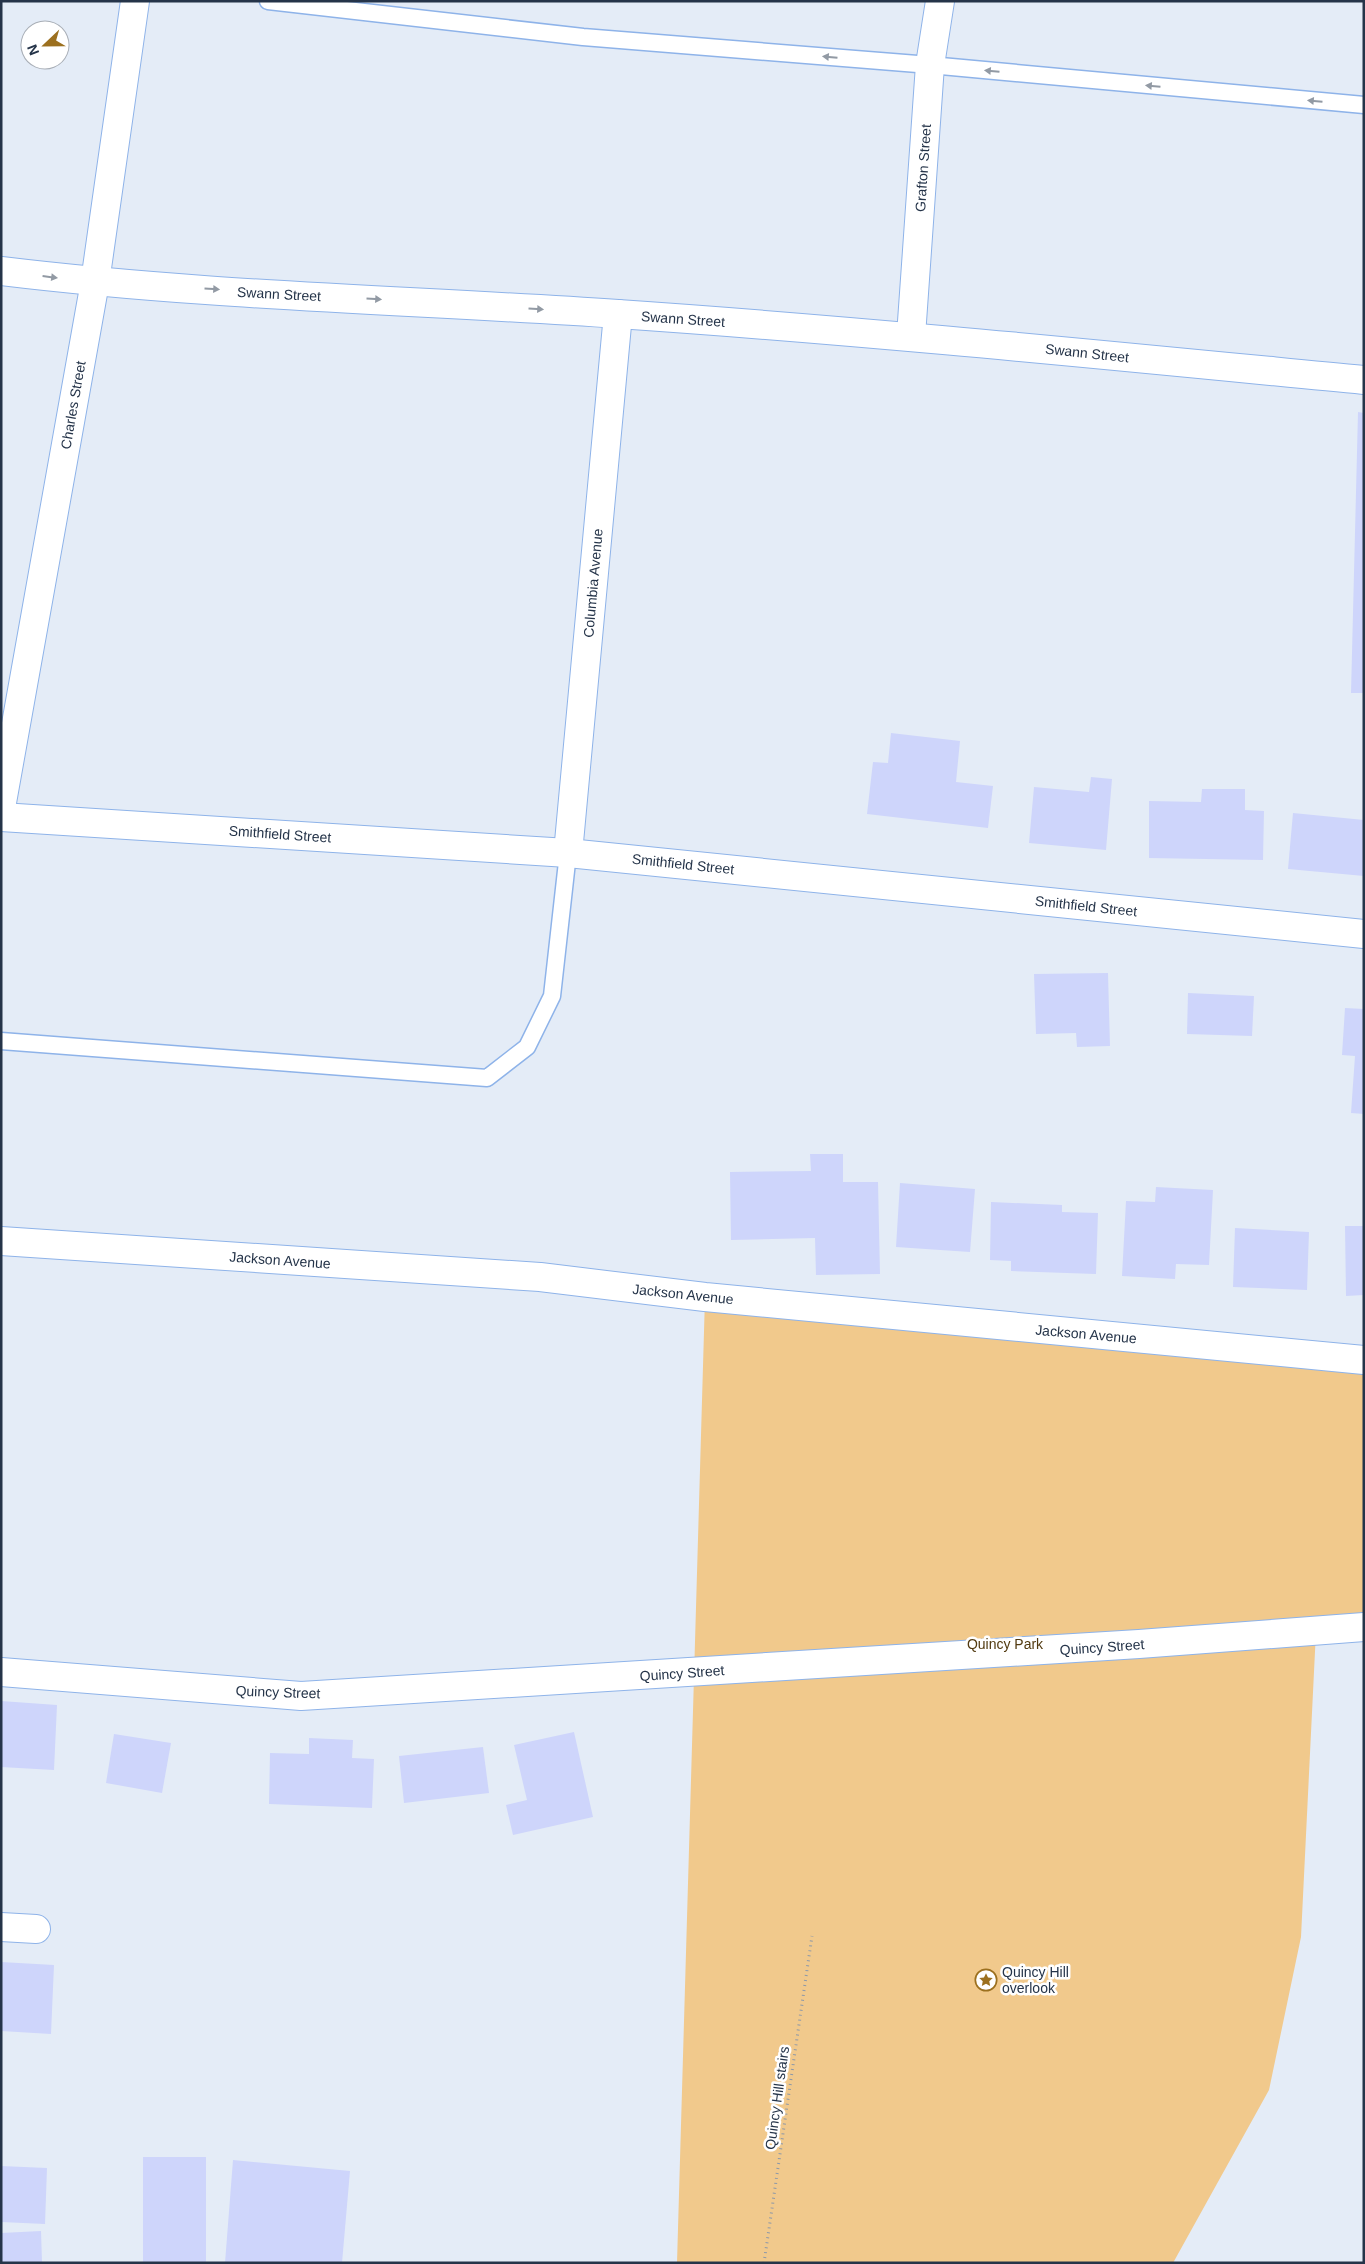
<svg xmlns="http://www.w3.org/2000/svg" width="1365" height="2264" viewBox="0 0 1365 2264" font-family="Arial,sans-serif">
<style>
.green{fill:#f1c98c}
.building{fill:#ced5fb}
.lines{fill:none;stroke-linecap:round;stroke-linejoin:round}
.service-casing{stroke:#8eb3e9;stroke-width:19}
.minor-casing{stroke:#8eb3e9;stroke-width:30}
.path{stroke:#8d98a8;stroke-width:3;stroke-dasharray:1 4;stroke-linecap:butt}
.service{stroke:#fff;stroke-width:16}
.minor{stroke:#fff;stroke-width:28}
.oneway{fill:#929aa4}
.labels{text-anchor:middle;dominant-baseline:central;stroke-width:5;stroke-linejoin:round;paint-order:stroke}
.street-label{font-size:14px;fill:#253449;stroke:#fff}
.park-label{font-size:14px;fill:#523a10;stroke:#fff}
.poi-label{font-size:14px;fill:#253449;stroke:#fff;text-anchor:start}
</style>
<rect width="100%" height="100%" fill="#e4ecf7"/>
<!-- green -->
<polygon class="green" points="705,1297 1364,1360 1364,1627 1316,1631 1301,1937 1269,2090 1173,2263 677,2263"/>
<!-- building -->
<g class="building">
<polygon points="1358,412 1364,413 1364,693 1351,693"/>
<polygon points="891,733 960,741 956,782 993,786 988,828 867,814 873,762 888,763"/>
<polygon points="1091,777 1112,779 1106,850 1029,843 1034,787 1089,792"/>
<polygon points="1202,789 1245,789 1245,810 1264,811 1263,860 1149,858 1149,801 1201,802"/>
<polygon points="1293,813 1364,820 1364,876 1288,869"/>
<polygon points="1108,973 1110,1046 1077,1047 1076,1033 1036,1034 1034,974"/>
<polygon points="1188,993 1254,996 1252,1036 1187,1034"/>
<polygon points="1345,1008 1364,1009 1364,1114 1351,1113 1355,1056 1342,1055"/>
<polygon points="810,1154 843,1154 843,1182 878,1182 880,1274 816,1275 815,1238 731,1240 730,1172 811,1171"/>
<polygon points="900,1183 975,1189 970,1252 896,1247"/>
<polygon points="1156,1187 1213,1190 1209,1265 1176,1264 1175,1279 1122,1276 1126,1201 1155,1202"/>
<polygon points="991,1202 1062,1205 1062,1212 1098,1213 1096,1274 1011,1271 1011,1261 990,1260"/>
<polygon points="1345,1226 1364,1226 1364,1295 1346,1296"/>
<polygon points="1235,1228 1309,1232 1307,1290 1233,1287"/>
<polygon points="1,1701 57,1705 54,1770 1,1767"/>
<polygon points="574,1732 593,1817 513,1835 506,1805 527,1800 514,1745"/>
<polygon points="114,1734 171,1743 162,1793 106,1783"/>
<polygon points="309,1738 353,1740 352,1758 374,1759 372,1808 269,1804 270,1753 309,1754"/>
<polygon points="483,1747 489,1793 404,1803 399,1756"/>
<polygon points="1,1962 54,1965 51,2034 1,2031"/>
<rect x="143" y="2157" width="63" height="106"/>
<polygon points="233,2160 350,2171 342,2263 225,2263"/>
<polygon points="1,2166 47,2168 45,2224 1,2222"/>
<polygon points="41,2231 42,2263 1,2263 1,2233"/>
</g>
<g class="lines">
<!-- service casing -->
<g class="service-casing">
<g id="service">
<polyline points="268,1 583,37 930,65 1364,105"/>
<polyline points="1,1041 487,1078 527,1047 552,996 568,853"/>
</g>
</g>
<!-- minor casing -->
<g class="minor-casing">
<g id="minor">
<path d="M1,271C206,296 412,300 618,314C867,331 1115,356 1364,380"/>
<polyline points="911,336 930,65 940,1"/>
<polyline points="1,808 95,282 135,1"/>
<polyline points="1,817 568,853 1364,934"/>
<polyline points="568,853 618,314"/>
<polyline points="1,1241 540,1277 705,1297 1364,1360"/>
<polyline points="1,1672 301,1696 1139,1644 1364,1627"/>
<polyline points="1,1927 36,1929"/>
</g>
</g>
<!-- path -->
<polyline class="path" points="764,2263 812,1936"/>
<!-- service -->
<use href="#service" class="service"/>
<!-- minor -->
<use href="#minor" class="minor"/>
</g>
<!-- one-way arrows -->
<defs><path id="oneway-solid" d="M-6-.8H1V-3.2L6.5 0L1 3.2V.8H-6Z" transform="scale(1.25)"/></defs>
<g class="oneway">
<use href="#oneway-solid" transform="translate(830 57) rotate(-175)"/>
<use href="#oneway-solid" transform="translate(992 71) rotate(-175)"/>
<use href="#oneway-solid" transform="translate(1153 86) rotate(-175)"/>
<use href="#oneway-solid" transform="translate(1315 101) rotate(-175)"/>
<use href="#oneway-solid" transform="translate(50 277) rotate(7)"/>
<use href="#oneway-solid" transform="translate(212 289) rotate(3)"/>
<use href="#oneway-solid" transform="translate(374 299) rotate(3)"/>
<use href="#oneway-solid" transform="translate(536 309) rotate(3)"/>
</g>
<!-- icons -->
<defs>
<g id="sight-ring" transform="scale(1.125)"><circle r="9.5" fill="#fff" stroke="#9c701f" stroke-width="1.5"/><path d="M0-6L1.8-2.2L6-1.7L2.9 1.2L3.7 5.4L0 3.3L-3.7 5.4L-2.9 1.2L-6-1.7L-1.8-2.2Z" fill="#9c701f"/></g>
</defs>
<g fill-rule="evenodd">
<use href="#sight-ring" x="986" y="1980"/>
</g>
<g class="labels">
<!-- street labels -->
<g class="street-label">
<text transform="translate(923 168) rotate(-86)">Grafton Street</text>
<text transform="translate(279 294) rotate(3)">Swann Street</text>
<text transform="translate(683 319) rotate(4)">Swann Street</text>
<text transform="translate(1087 353) rotate(6)">Swann Street</text>
<text transform="translate(73 405) rotate(-80)">Charles Street</text>
<text transform="translate(593 583) rotate(-85)">Columbia Avenue</text>
<text transform="translate(280 834) rotate(4)">Smithfield Street</text>
<text transform="translate(683 864) rotate(6)">Smithfield Street</text>
<text transform="translate(1086 906) rotate(6)">Smithfield Street</text>
<text transform="translate(280 1260) rotate(4)">Jackson Avenue</text>
<text transform="translate(683 1294) rotate(6)">Jackson Avenue</text>
<text transform="translate(1086 1334) rotate(5)">Jackson Avenue</text>
<text transform="translate(1102 1647) rotate(-4)">Quincy Street</text>
<text transform="translate(682 1673) rotate(-4)">Quincy Street</text>
<text transform="translate(278 1692) rotate(2)">Quincy Street</text>
<text transform="translate(777 2098) rotate(-82)">Quincy Hill stairs</text>
</g>
<!-- park labels -->
<g class="park-label">
<text x="1005" y="1644">Quincy Park</text>
</g>
<!-- poi labels -->
<g class="poi-label">
<text x="1002" y="1972">Quincy Hill<tspan x="1002" dy="16">overlook</tspan></text>
</g>
</g>
<!-- border -->
<rect width="1365" height="2264" fill="none" stroke="#253449" stroke-width="5"/>
<!-- north arrow -->
<g transform="translate(45 45) rotate(248)"><circle r="24" fill="#ffffff" stroke="#a8aeb6"/>
<path d="M0-4L9 19L0 12L-9 19Z" fill="#9c701f"/>
<text y="-8" font-size="14" font-weight="bold" text-anchor="middle" fill="#253449">N</text>
</g>
</svg>
